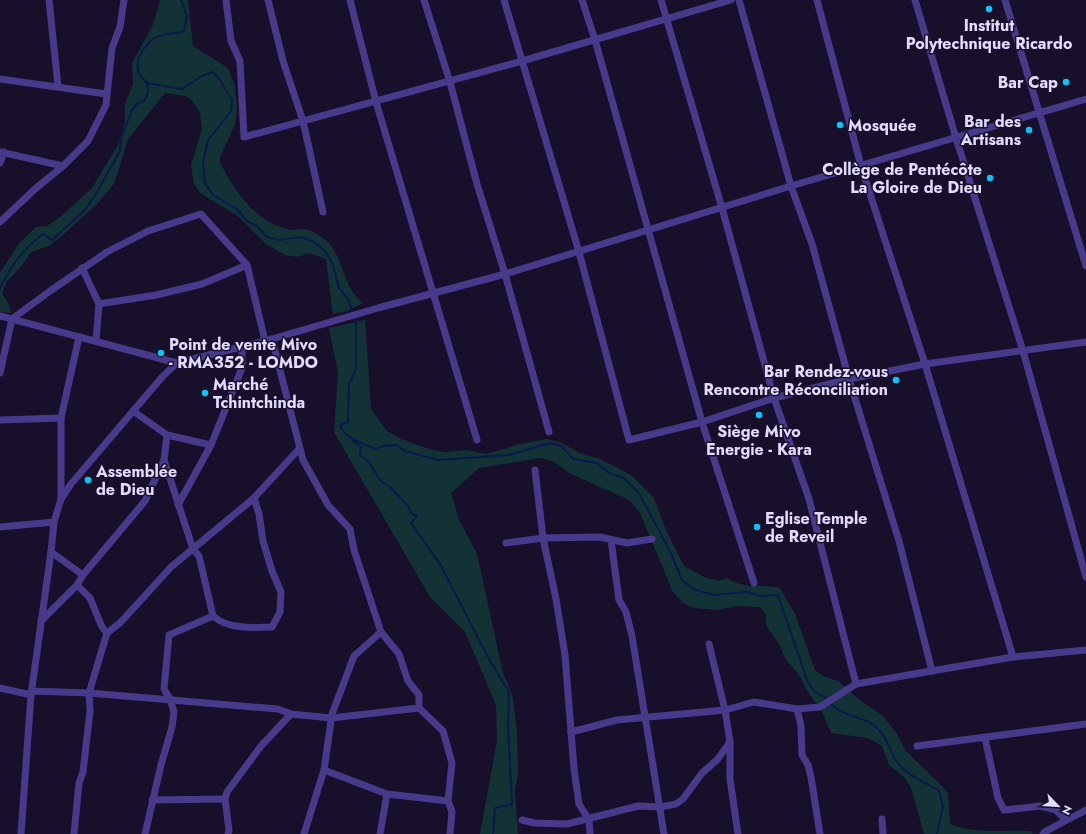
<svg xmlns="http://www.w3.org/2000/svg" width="1086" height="834" viewBox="0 0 1086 834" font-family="Jost,sans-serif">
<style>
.green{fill:#133235}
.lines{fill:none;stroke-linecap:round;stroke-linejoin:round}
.stream{stroke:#09194a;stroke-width:2}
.minor{stroke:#473a8b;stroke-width:7}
.poi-dot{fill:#06c6ff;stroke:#18102b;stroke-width:1.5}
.labels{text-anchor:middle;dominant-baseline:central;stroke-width:3;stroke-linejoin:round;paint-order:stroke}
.poi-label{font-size:16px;font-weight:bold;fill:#e3daff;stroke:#18102b;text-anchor:start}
</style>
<rect width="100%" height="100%" fill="#18102b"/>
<!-- green -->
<g class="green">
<path d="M160,0H188L193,46L228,68L235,87L237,109L235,124L219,160C232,188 255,222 287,229C293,231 297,229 302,229C311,229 323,237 329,243C345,262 342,286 363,303L347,311L333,314L326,259L309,253L297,257L285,255L266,244L239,217L200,193L194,184L191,165L202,129L200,113L193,101L186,96L165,93L128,139L114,184L97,204L64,234L49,246L31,252L19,269L7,281L2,293L9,305L11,313L0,312V273L18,245L36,227L47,226L59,218L92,188L118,145L125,122V104L133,84L132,63L153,25Z"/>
<path d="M365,320L371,409L387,431L401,439L432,450L446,452L466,450L486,454L520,444L546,439L560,442L580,453L600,459L631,475L654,498L666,530L684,566L706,578L719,581L727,578C749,591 758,583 780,588L795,614L815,670L823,676L838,681L857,698L883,716L897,734L906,751L942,786L948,793L950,824C973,834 1004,830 1031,831L1033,834H924L911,788L905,778L889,765L882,746L868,738L831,733L822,712L806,689L800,676L786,660L779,644L766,625V615L760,607L737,606L717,610L694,608L683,603L673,592L640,513L629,500L569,473L554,462L541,458L479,468L451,493L459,520L477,554L503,673L512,694L517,730L518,774L515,792L518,834H480L497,741L496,705L465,632L430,597L334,432L338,373L329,328Z"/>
</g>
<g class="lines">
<!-- stream -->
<g class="stream">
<path d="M181,0L187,16L184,31C177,34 171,33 163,35C148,38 133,58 139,73C141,77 144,80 147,83L182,89L202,76L213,72C222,79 224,91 232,99L231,111L208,140L203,163L205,183L213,195L237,209L247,221L257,226L267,237L280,240L300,237L314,242L324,250L332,262L339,288L348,299L356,322V369L349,384L348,422L340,425C346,440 361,442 375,449L383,446L397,445L405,451L437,460L509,455L543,445L552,443L561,446L573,459L597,463L609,473L624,478L638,492L670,551L682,580L693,589L713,595L746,592L761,596L778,595L807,680L814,691L828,699"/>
<path d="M0,288C10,267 24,248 43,234L52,240L85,210L97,192L120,151L121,138L132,110L137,104L145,100L148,92L147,83"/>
<polyline points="352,440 361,447 360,455 368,461 381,481 390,487 409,507 411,513 417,516 411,523 440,564 489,659 509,692 508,726 512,804 495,808 493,834"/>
<path d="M830,703C843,718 863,715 876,727C886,735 889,748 895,759C905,775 924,781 939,791L943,806L937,834"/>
</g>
<!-- minor -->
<g class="minor">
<polyline points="49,0 58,86"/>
<polyline points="226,0 231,41 240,61 244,137 522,61 731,0"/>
<polyline points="268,0 283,61 303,121 323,212"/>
<polyline points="350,0 376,102 477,440"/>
<polyline points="424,0 450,82 477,184 505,274 549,432"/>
<polyline points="504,0 579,252 629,440 702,422 774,398 849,379 925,364 1086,342"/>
<polyline points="582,0 595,40 702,422 754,583"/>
<polyline points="739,0 791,186 812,244 849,379 899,541 932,671"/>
<polyline points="817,0 861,166 925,364 1013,657"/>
<polyline points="915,0 956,138 1023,351 1086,577"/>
<polyline points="1005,0 1086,266"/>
<polyline points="0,79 106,94"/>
<polyline points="0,152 63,166"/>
<polyline points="0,163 4,152"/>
<polyline points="0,222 35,189 63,166 88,141 106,105 112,48 120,27 124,0"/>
<polyline points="82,268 99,304 96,341"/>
<polyline points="99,304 156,295 202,284 247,265"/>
<polyline points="0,316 177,363"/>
<polyline points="272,339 303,460 328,505 350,529 354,550 381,632 399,654 408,681 419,695 419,708 443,731 452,763 448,801 452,812 450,834"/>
<polyline points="0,373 12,319 50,291 107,252 148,231 201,214 247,265 265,341"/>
<polyline points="133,411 167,435 211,445"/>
<polyline points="0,420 61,418"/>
<path d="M164,460L193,549L199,556L213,616C227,629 253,628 272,627L280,612L281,592L272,571L263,541L259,514L254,498"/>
<polyline points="535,470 543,538 556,599 565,655 574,769 579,804 589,820 590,834"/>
<polyline points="61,499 61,418 79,337"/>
<polyline points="178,505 211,445 242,368 242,347"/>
<polyline points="0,527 54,522"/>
<polyline points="611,540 619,600 626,612 632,636 664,834"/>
<polyline points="506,543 543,538 600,537 627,543 652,539"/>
<polyline points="51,552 83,575 145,501 164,460 167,435"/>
<polyline points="83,575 77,585 90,598 102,627 107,633"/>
<polyline points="41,621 77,585"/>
<polyline points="709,644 725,710 730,742 730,779 738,834"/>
<polyline points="856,684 1013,657 1086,650"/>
<polyline points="0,688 31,695"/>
<polyline points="31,691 89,693 278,709 291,714 331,718 419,708"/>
<polyline points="797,709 801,726 802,755 808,765 811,777 820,834"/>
<polyline points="571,732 617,720 725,710 754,702 797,709 820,707 856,684 809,499 774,398 722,208 661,0"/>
<polyline points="985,738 998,798 1004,810 1040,806 1056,810 1065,820"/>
<polyline points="917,746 1086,724"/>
<polyline points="324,770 387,794 448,801"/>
<polyline points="152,800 225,799"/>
<polyline points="882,819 883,834"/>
<polyline points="522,820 534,823 567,824 638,806 660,807 676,804 683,799 702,773 717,760 730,742"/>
<polyline points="21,834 31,695 51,552 54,522 61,499 71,484 163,376 177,363 272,339 378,308 505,274 791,186 1086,99"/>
<polyline points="74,834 79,783 83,772 90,711 89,693 107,633 120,623 171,567 254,498 299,449"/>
<polyline points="145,834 161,765 172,727 174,712 170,699 164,689 169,635 213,616"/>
<polyline points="228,834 229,830 225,799 227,792 261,746 291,714"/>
<polyline points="304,834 324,770 332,714 354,656 381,632"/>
<polyline points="380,834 387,794"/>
<polyline points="1043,834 1046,831 1086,810"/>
</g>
</g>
<!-- markers -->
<g class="poi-dot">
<circle cx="989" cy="9" r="4"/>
<circle cx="1066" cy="82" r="4"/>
<circle cx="840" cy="125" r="4"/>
<circle cx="1029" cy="130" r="4"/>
<circle cx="990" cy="178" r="4"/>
<circle cx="161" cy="353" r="4"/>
<circle cx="896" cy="380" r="4"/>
<circle cx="205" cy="393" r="4"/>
<circle cx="759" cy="415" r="4"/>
<circle cx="88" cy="480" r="4"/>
<circle cx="757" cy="527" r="4"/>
</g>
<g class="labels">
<!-- poi labels -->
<g class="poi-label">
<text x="989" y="25" text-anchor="middle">Institut<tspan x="989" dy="18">Polytechnique Ricardo</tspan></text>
<text x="1058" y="82" text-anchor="end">Bar Cap</text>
<text x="1021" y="121" text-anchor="end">Bar des<tspan x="1021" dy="18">Artisans</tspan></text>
<text x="848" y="125">Mosquée</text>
<text x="982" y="169" text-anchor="end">Collège de Pentécôte<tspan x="982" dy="18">La Gloire de Dieu</tspan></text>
<text x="169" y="344">Point de vente Mivo<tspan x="169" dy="18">- RMA352 - LOMDO</tspan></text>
<text x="888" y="371" text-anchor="end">Bar Rendez-vous<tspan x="888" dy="18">Rencontre Réconciliation</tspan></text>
<text x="213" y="384">Marché<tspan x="213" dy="18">Tchintchinda</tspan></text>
<text x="759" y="431" text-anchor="middle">Siège Mivo<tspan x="759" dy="18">Energie - Kara</tspan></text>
<text x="96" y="471">Assemblée<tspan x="96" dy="18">de Dieu</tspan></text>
<text x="765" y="518">Eglise Temple<tspan x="765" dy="18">de Reveil</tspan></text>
</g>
</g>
<!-- north arrow -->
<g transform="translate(1058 806) rotate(115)" stroke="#18102b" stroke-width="3" paint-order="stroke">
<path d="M0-3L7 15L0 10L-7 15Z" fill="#e3daff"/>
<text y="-6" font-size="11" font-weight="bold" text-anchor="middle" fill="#e3daff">N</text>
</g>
</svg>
